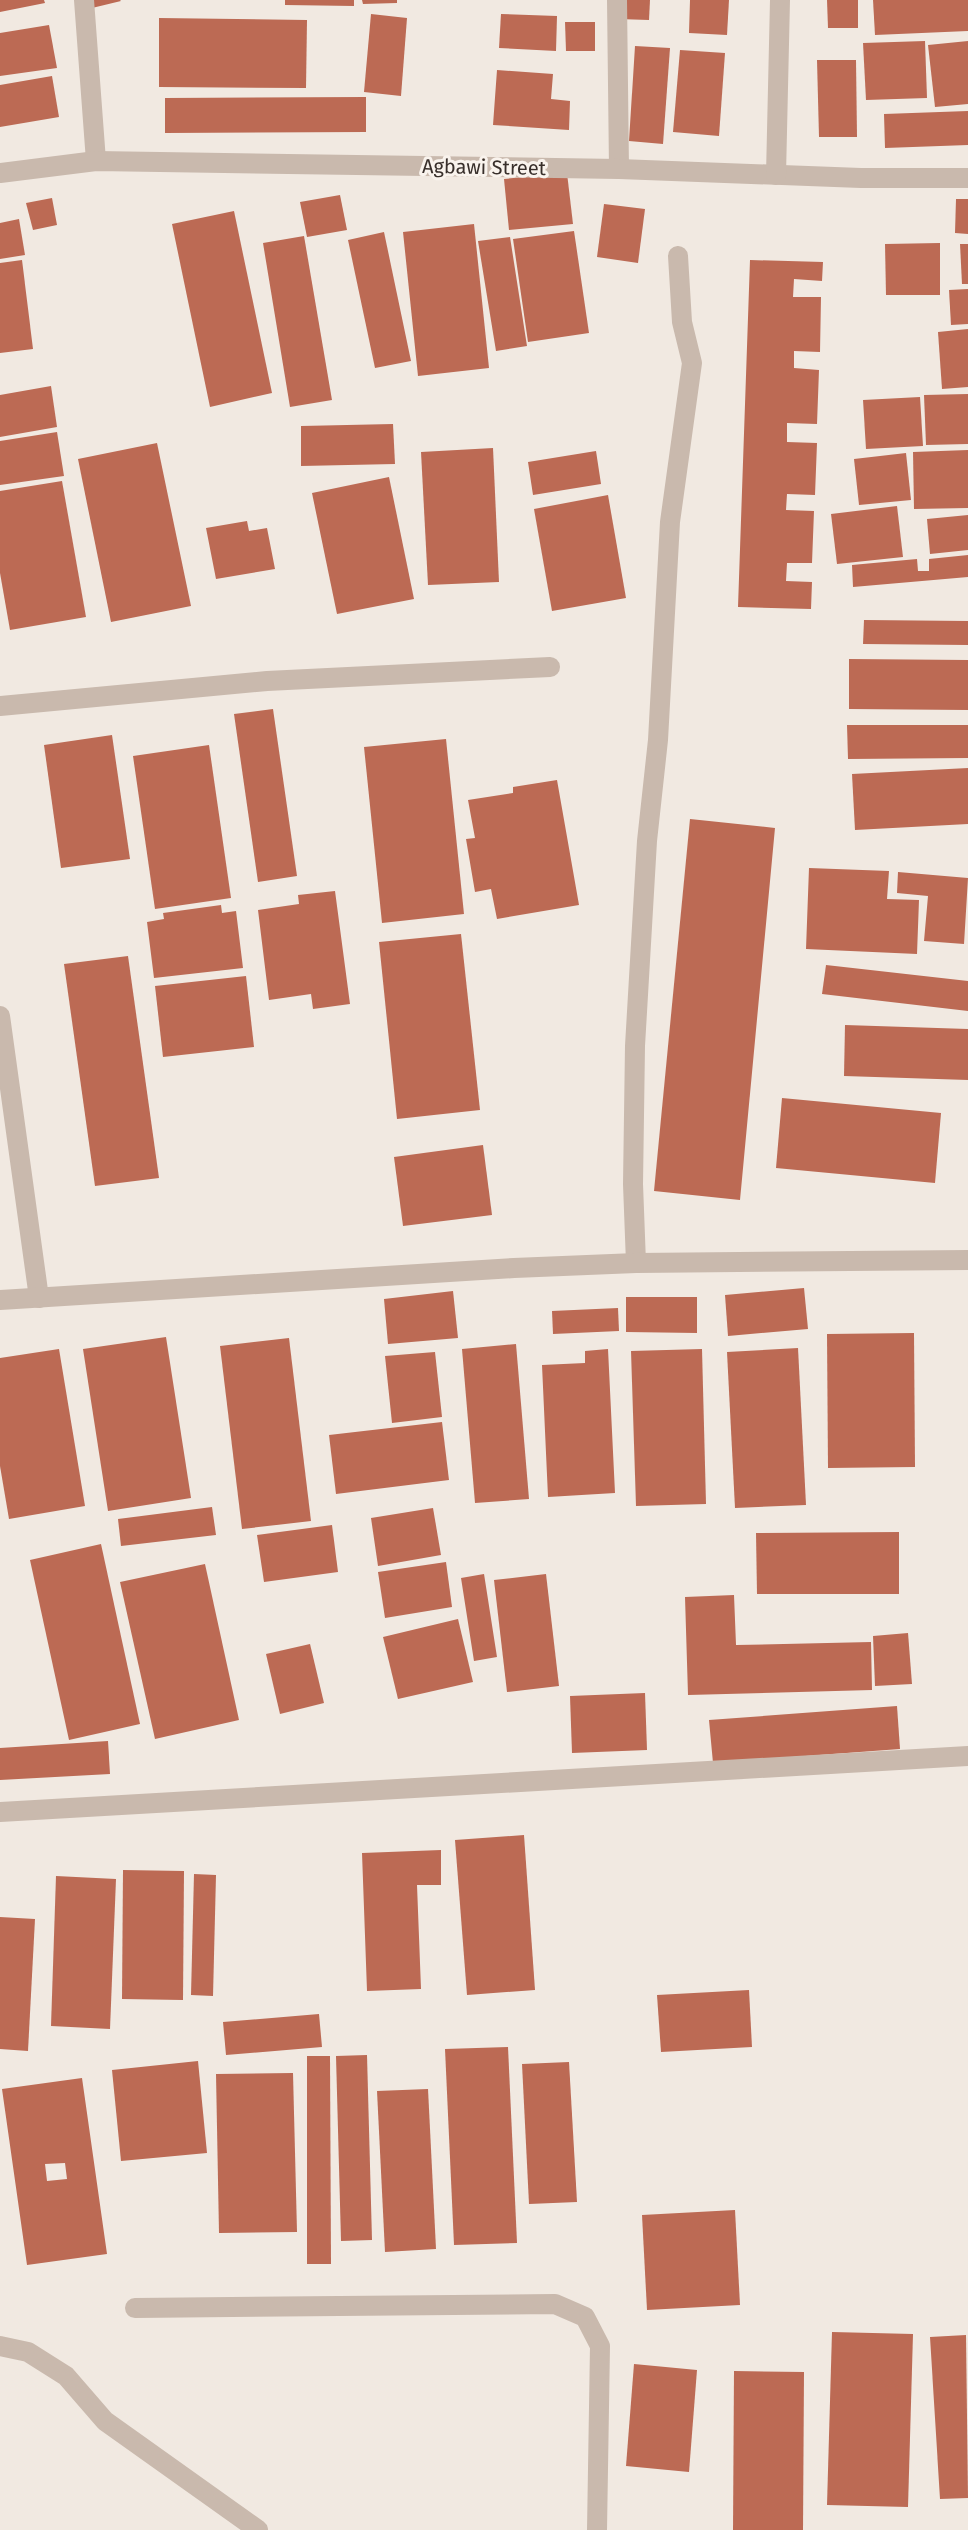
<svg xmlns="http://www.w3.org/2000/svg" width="968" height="2530" viewBox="0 0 968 2530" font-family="'Fira Sans',sans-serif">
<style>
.building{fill:#bc6a54;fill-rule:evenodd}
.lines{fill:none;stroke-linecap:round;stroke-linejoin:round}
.minor{stroke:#c9b9ad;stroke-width:20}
.labels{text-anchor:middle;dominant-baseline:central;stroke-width:6;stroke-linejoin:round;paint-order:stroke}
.street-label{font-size:20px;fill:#382f2b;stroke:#f9f3ed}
</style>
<rect width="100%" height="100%" fill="#f1e9e1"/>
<!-- building -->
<g class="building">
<polygon points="0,0 44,0 45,3 0,12"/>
<polygon points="91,0 120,0 121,1 92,8"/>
<polygon points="285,0 354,0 354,6 285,5"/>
<polygon points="362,0 397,0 397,3 363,4"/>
<polygon points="619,0 650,0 649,20 618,19"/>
<polygon points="690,0 729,0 727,35 689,33"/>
<polygon points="827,0 858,0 858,28 828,28"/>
<polygon points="873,0 968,0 968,31 875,35"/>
<polygon points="371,14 407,18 401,96 364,92"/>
<polygon points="501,14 557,16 556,51 499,48"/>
<polygon points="159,18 307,20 306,88 159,87"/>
<polygon points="565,22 595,22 595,51 566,51"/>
<polygon points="49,25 57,68 0,76 0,33"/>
<polygon points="925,41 927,98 866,100 863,43"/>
<polygon points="968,41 968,104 935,107 928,45"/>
<polygon points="635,46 670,48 663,144 629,141"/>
<polygon points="680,50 725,53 719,136 673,132"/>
<polygon points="817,60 856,60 857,137 819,137"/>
<polygon points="497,70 553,74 551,99 570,101 569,130 493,125"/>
<polygon points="52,76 59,117 0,127 0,85"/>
<polygon points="366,97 366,132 165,133 165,98"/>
<polygon points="968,111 968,145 885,148 884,114"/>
<polygon points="567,173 573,224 509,230 504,179"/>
<polygon points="340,195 347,230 307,237 300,202"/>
<polygon points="52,198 57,225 33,230 26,203"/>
<polygon points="956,199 968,199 968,234 955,233"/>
<polygon points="604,204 645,209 638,263 597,257"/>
<polygon points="234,211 272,393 210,407 172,224"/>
<polygon points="19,219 25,255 0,259 0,223"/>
<polygon points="474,224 489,368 418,376 403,232"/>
<polygon points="574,231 589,333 528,342 513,239"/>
<polygon points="384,232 411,361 375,368 348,240"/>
<polygon points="304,236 332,400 290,407 263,243"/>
<polygon points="510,237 527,346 496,351 478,241"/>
<polygon points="940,243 940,295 886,295 885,244"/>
<polygon points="960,244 968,244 968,284 962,284"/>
<polygon points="22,260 33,349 0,353 0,263"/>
<polygon points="750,260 823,262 822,281 794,279 793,297 821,297 820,352 794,351 794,368 819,370 817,424 787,423 787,442 817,443 815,495 787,494 786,510 814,511 812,563 787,563 786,581 812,582 811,609 738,607"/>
<polygon points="968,289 968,324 951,325 949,290"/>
<polygon points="968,329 968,387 942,389 938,332"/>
<polygon points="51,386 57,427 0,437 0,395"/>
<polygon points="968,394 968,444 926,445 924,395"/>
<polygon points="920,397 923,446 866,449 863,400"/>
<polygon points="393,424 395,464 301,466 301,426"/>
<polygon points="57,432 64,476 0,485 0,441"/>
<polygon points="157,443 191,606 111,622 78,459"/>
<polygon points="493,448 499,582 428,585 421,452"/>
<polygon points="968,450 968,508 914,509 913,452"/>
<polygon points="596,451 601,484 533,495 528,462"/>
<polygon points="906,453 911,500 859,505 854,459"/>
<polygon points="389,477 414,599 337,614 312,493"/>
<polygon points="62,481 86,617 10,630 0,573 0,491"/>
<polygon points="608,495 626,598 552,611 534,509"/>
<polygon points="897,506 903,557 837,564 831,514"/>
<polygon points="968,515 968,550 930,554 927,519"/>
<polygon points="247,521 249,531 267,528 275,569 216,579 206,528"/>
<polygon points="968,555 968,577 853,587 852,565 917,559 918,571 929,571 929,559"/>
<polygon points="864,620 968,621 968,645 863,644"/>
<polygon points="849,659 968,660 968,710 849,709"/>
<polygon points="273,709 297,876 258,882 234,714"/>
<polygon points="847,725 968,725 968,758 848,759"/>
<polygon points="112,735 130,859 61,868 44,745"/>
<polygon points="446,739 464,914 382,923 364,747"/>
<polygon points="209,745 231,898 155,909 133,756"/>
<polygon points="968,768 968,824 855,830 852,774"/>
<polygon points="557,780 579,905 497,919 491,889 475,892 466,839 475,838 468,800 513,793 513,787"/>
<polygon points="690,819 775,828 740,1200 654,1191"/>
<polygon points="809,868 889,871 887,899 919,900 917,954 806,949"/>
<polygon points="898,872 968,878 964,944 924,941 928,896 897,893"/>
<polygon points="335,891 350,1004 313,1009 311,994 269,1000 258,910 299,904 298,895"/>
<polygon points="221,905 222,913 236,911 243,968 154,978 147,922 164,919 163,913"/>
<polygon points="461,934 480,1110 397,1119 379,942"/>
<polygon points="128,956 159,1178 95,1186 64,964"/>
<polygon points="826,965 968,981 968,1011 822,994"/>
<polygon points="246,976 254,1047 163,1057 155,986"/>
<polygon points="845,1025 968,1029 968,1080 844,1076"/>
<polygon points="782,1098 941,1113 935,1183 776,1168"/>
<polygon points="483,1145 492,1215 403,1226 394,1157"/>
<polygon points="804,1288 808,1329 728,1336 725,1295"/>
<polygon points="453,1291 458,1338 388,1344 384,1299"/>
<polygon points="626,1297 697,1297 697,1333 626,1332"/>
<polygon points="618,1308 619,1331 553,1334 552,1311"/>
<polygon points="914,1333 915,1467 828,1468 827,1334"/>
<polygon points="166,1337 191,1498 108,1511 83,1349"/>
<polygon points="289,1338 311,1521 242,1529 220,1346"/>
<polygon points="516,1344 529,1499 475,1503 462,1349"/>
<polygon points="798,1348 806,1505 735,1508 727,1352"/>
<polygon points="59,1349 85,1506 9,1519 0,1466 0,1358"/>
<polygon points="608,1349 615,1493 548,1497 542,1365 585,1363 585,1351"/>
<polygon points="702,1349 706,1504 636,1506 631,1351"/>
<polygon points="435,1352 442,1417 392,1423 385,1356"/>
<polygon points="442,1422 449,1480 336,1494 329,1435"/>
<polygon points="212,1507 216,1535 121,1546 118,1519"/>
<polygon points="433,1508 441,1555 378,1566 371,1518"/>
<polygon points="332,1525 338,1572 264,1582 257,1535"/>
<polygon points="899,1532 899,1594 757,1594 756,1533"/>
<polygon points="101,1544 140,1724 69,1740 30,1560"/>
<polygon points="446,1562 452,1607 385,1618 378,1572"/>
<polygon points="205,1564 239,1720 155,1739 120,1582"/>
<polygon points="484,1574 497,1657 474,1661 461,1578"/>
<polygon points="546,1574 559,1686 507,1692 494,1580"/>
<polygon points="734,1595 736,1645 871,1642 872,1690 688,1695 685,1597"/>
<polygon points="458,1619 473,1682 398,1699 383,1637"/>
<polygon points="908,1633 912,1684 875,1686 873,1636"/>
<polygon points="310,1644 324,1703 280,1714 266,1654"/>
<polygon points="645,1693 647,1750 572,1753 570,1696"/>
<polygon points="897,1706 900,1749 713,1763 709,1720"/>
<polygon points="108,1741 110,1774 0,1780 0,1748"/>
<polygon points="524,1835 535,1990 467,1995 455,1840"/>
<polygon points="441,1850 441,1885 417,1885 421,1989 367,1991 362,1853"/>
<polygon points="123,1870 184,1871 183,2000 122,1999"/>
<polygon points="194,1874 216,1875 213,1996 191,1995"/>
<polygon points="56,1876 116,1879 110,2029 51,2026"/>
<polygon points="0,1917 35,1919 28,2051 0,2049"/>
<polygon points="749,1990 752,2047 661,2052 657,1995"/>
<polygon points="319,2014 322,2047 226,2055 223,2022"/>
<polygon points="508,2047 517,2243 454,2245 445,2049"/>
<polygon points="367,2055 372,2240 341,2241 336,2056"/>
<polygon points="307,2056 330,2056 331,2264 307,2264"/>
<polygon points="198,2061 207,2153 121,2161 112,2070"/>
<polygon points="569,2062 577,2202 529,2204 522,2064"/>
<polygon points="293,2073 297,2232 219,2233 216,2074"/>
<path d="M82,2078L107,2254L27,2265L2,2089ZM65,2163L67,2179L47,2181L45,2164Z"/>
<polygon points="428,2089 436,2249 385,2252 377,2091"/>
<polygon points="735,2210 740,2305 647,2310 642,2215"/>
<polygon points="832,2332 913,2334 908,2507 827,2505"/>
<polygon points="966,2335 968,2498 940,2499 930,2337"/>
<polygon points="634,2364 697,2370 689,2472 626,2466"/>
<polygon points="734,2371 804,2372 803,2530 733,2530"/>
</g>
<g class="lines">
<!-- minor -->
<g class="minor">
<polyline points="84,0 96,161"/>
<polyline points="617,0 619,169"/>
<polyline points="0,173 96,161 619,169 861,178 968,178"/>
<polyline points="776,175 780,0"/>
<polyline points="0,706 267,681 550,667"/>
<polyline points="0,1016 39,1298"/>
<polyline points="636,1263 633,1184 635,1046 647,841 658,740 670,522 692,363 682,322 678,256"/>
<polyline points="0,1300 514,1268 636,1263 968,1260"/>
<polyline points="0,1812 968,1756"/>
<polyline points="135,2308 555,2304 585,2317 600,2346 597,2530"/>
<polyline points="0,2346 28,2352 66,2376 105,2421 258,2530"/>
</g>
</g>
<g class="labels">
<!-- street labels -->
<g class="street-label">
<text transform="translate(484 167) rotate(1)">Agbawi Street</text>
</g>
</g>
</svg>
